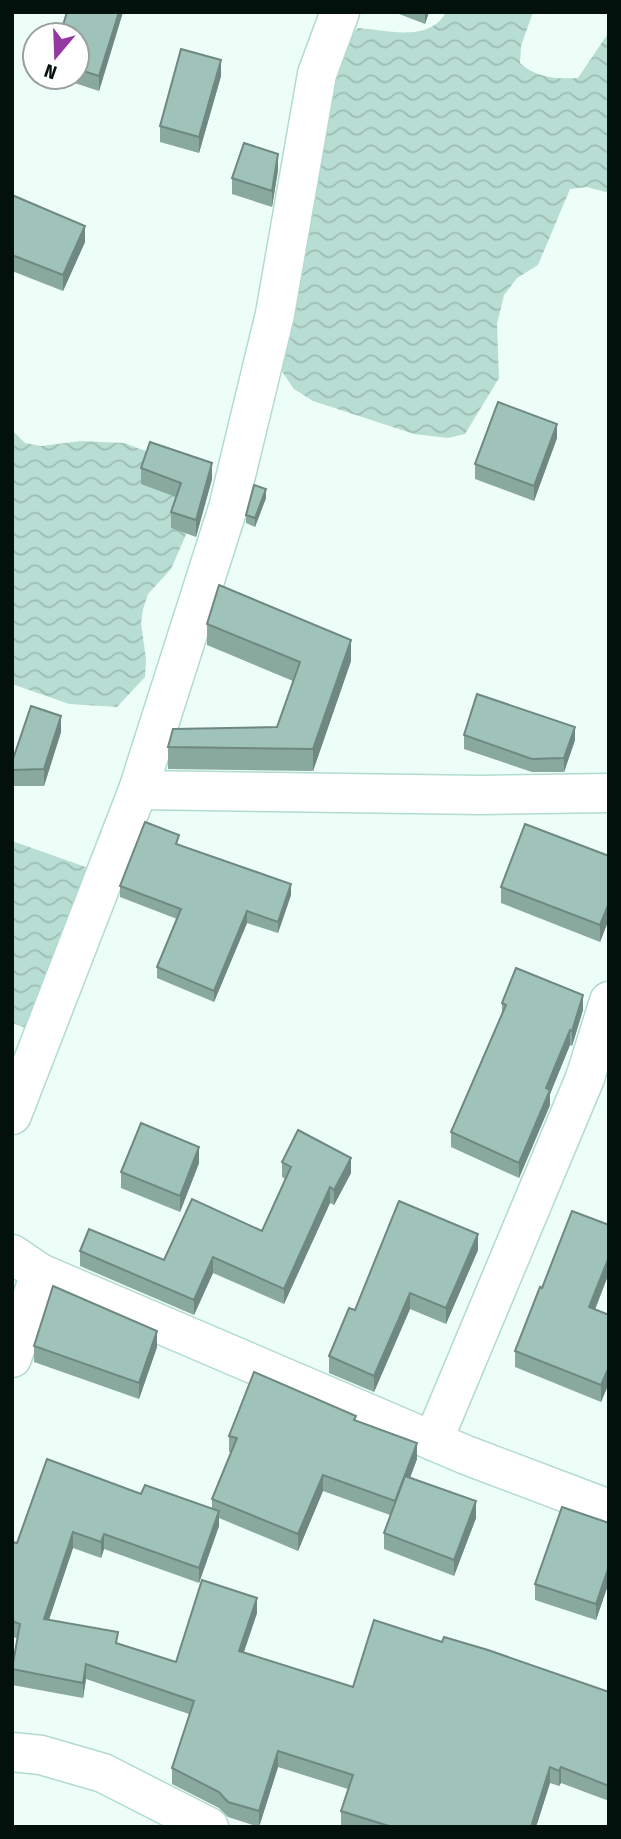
<svg xmlns="http://www.w3.org/2000/svg" width="621" height="1839" viewBox="0 0 621 1839" font-family="'Fira Sans Condensed',sans-serif">
<style>
.water{fill:url(#water-waves)}
.lines{fill:none;stroke-linecap:round;stroke-linejoin:round}
.minor-casing{stroke:#b2dbcf;stroke-width:41}
.minor{stroke:#fff;stroke-width:38}
.wall{fill:#89a89e}
.shaded-wall{fill:#6f8881}
.building{fill:#9fc3b8;stroke:#6f8881;stroke-width:2}
</style>
<defs>
<pattern id="water-waves" width="16" height="10" patternUnits="userSpaceOnUse" patternTransform="scale(1.75)"><rect width="16" height="10" fill="#b8ddd2"/><path d="M0 5q4-4 8 0t8 0" fill="none" stroke="#9dbdb3"/></pattern>
</defs>
<rect width="100%" height="100%" fill="#edfef8"/>
<!-- water -->
<g class="water">
<path d="M446,12H533L521,46L520,63C536,78 557,79 578,78L609,32V193L587,187L570,189L538,265L517,278L504,295L497,324L499,378L465,434L448,438L414,434L313,401L294,389L281,370L330,86L345,42L358,28C387,30 430,43 446,12Z"/>
<polygon points="12,430 25,443 41,446 81,441 124,443 151,453 174,471 188,530 171,569 148,594 143,609 141,623 146,659 145,677 117,707 69,704 12,684"/>
<polygon points="12,841 97,871 39,1033 12,1023"/>
</g>
<g class="lines">
<!-- minor casing -->
<g class="minor-casing">
<g id="minor">
<polyline points="138,790 481,795 609,793"/>
<polyline points="12,1115 138,790 228,508 275,314 317,74 340,12"/>
<polyline points="12,1254 40,1273 466,1455 609,1509"/>
<polyline points="12,1358 40,1273"/>
<polyline points="433,1441 585,1078 609,1001"/>
<polyline points="12,1752 41,1755 103,1773 209,1827"/>
</g>
</g>
<!-- minor -->
<use href="#minor" class="minor"/>
</g>
<!-- wall -->
<g class="wall">
<polygon points="67,12 123,12 99,91 56,77 77,77 77,35"/>
<polygon points="394,12 429,12 425,24"/>
<polygon points="221,76 199,153 160,142 160,126"/>
<polygon points="278,170 272,207 232,194 232,178"/>
<polygon points="12,195 85,242 63,291 12,271"/>
<polygon points="557,438 534,501 475,479 475,464"/>
<polygon points="141,468 212,479 196,537 171,528 171,512 176,497 141,484"/>
<polygon points="266,498 255,527 246,523 246,515"/>
<polygon points="207,624 351,661 313,771 168,769 168,747 277,727 293,681 207,645"/>
<polygon points="61,732 44,786 12,786 12,762"/>
<polygon points="464,735 575,740 564,772 532,772 464,749"/>
<polygon points="179,845 291,895 278,933 247,923 214,1002 157,978 157,967 177,919 120,897 120,886"/>
<polygon points="609,856 609,919 600,942 501,903 501,887"/>
<polygon points="502,1003 583,1010 572,1046 570,1045 550,1094 550,1105 519,1178 451,1147 451,1132 502,1013"/>
<polygon points="282,1162 351,1173 334,1205 330,1203 284,1304 213,1273 194,1315 80,1266 80,1251 164,1260 262,1231 285,1179 282,1177"/>
<polygon points="199,1163 180,1212 121,1188 121,1172"/>
<polygon points="609,1225 609,1273 595,1310 609,1315 609,1383 601,1402 515,1367 515,1351 542,1288"/>
<polygon points="478,1250 446,1324 410,1309 374,1392 329,1373 329,1356 355,1310"/>
<polygon points="34,1346 157,1347 139,1399 34,1362"/>
<polygon points="356,1421 417,1459 410,1478 476,1518 454,1576 384,1549 384,1533 390,1515 323,1491 298,1551 219,1518 219,1526 199,1583 104,1549 101,1558 73,1548 49,1620 118,1644 176,1662 257,1613 244,1652 353,1687 442,1642 609,1692 609,1801 561,1783 559,1786 550,1783 536,1827 343,1827 341,1826 341,1811 348,1789 278,1767 259,1827 228,1817 219,1808 172,1784 172,1768 189,1714 86,1679 83,1698 12,1685 12,1666 17,1638 12,1637 12,1542 17,1543 141,1494 212,1508 212,1499 231,1452 229,1452 229,1436"/>
<polygon points="609,1523 609,1582 596,1620 535,1600 535,1584"/>
</g>
<!-- shaded-wall -->
<g class="shaded-wall">
<polygon points="119,12 123,12 99,91 99,76"/>
<polygon points="425,12 429,12 425,24"/>
<polygon points="221,60 221,76 199,153 199,137"/>
<polygon points="278,154 278,170 272,207 272,191"/>
<polygon points="85,226 85,242 63,291 63,275"/>
<polygon points="557,424 557,438 534,501 534,486"/>
<polygon points="212,463 212,479 196,537 196,520"/>
<polygon points="266,489 266,498 255,527 255,518"/>
<polygon points="351,640 351,661 313,771 313,749"/>
<polygon points="61,716 61,732 44,786 44,769"/>
<polygon points="575,727 575,740 564,772 564,758"/>
<polygon points="291,884 291,895 278,933 278,922"/>
<polygon points="609,903 609,919 600,942 600,925"/>
<polygon points="247,911 247,923 214,1002 214,991"/>
<polygon points="583,995 583,1010 572,1046 572,1031"/>
<polygon points="570,1030 570,1045 550,1094 550,1105 519,1178 519,1163 546,1088"/>
<polygon points="199,1147 199,1163 180,1212 180,1196"/>
<polygon points="351,1158 351,1173 334,1205 334,1190"/>
<polygon points="330,1187 330,1203 284,1304 284,1289"/>
<polygon points="478,1234 478,1250 446,1324 446,1308"/>
<polygon points="213,1257 213,1273 194,1315 194,1300"/>
<polygon points="609,1257 609,1273 589,1324 589,1307"/>
<polygon points="410,1293 410,1309 374,1392 374,1376"/>
<polygon points="157,1331 157,1347 139,1399 139,1383"/>
<polygon points="609,1367 609,1383 601,1402 601,1385"/>
<polygon points="417,1443 417,1459 395,1517 395,1501"/>
<polygon points="323,1475 323,1491 298,1551 298,1534"/>
<polygon points="476,1501 476,1518 454,1576 454,1560"/>
<polygon points="219,1511 219,1526 199,1583 199,1568"/>
<polygon points="73,1532 73,1548 44,1634 44,1619"/>
<polygon points="104,1534 104,1549 101,1558 101,1542"/>
<polygon points="609,1566 609,1582 596,1620 596,1604"/>
<polygon points="257,1598 257,1613 239,1666 239,1651"/>
<polygon points="86,1664 86,1679 83,1698 83,1683"/>
<polygon points="278,1751 278,1767 259,1827 259,1811"/>
<polygon points="550,1767 550,1783 536,1827 531,1827"/>
<polygon points="561,1767 561,1783 559,1786 559,1771"/>
</g>
<!-- building -->
<g class="building">
<polygon points="67,12 119,12 99,76 77,69 77,35 60,35"/>
<polygon points="181,49 221,60 199,137 160,126"/>
<polygon points="244,143 278,154 272,191 232,178"/>
<polygon points="12,195 85,226 63,275 12,255"/>
<polygon points="498,402 557,424 534,486 475,464"/>
<polygon points="150,442 212,463 196,520 171,512 181,483 141,468"/>
<polygon points="254,485 266,489 255,518 246,515"/>
<polygon points="219,585 351,640 313,749 168,747 173,729 277,727 300,662 207,624"/>
<polygon points="477,694 575,727 564,758 532,759 464,735"/>
<polygon points="31,706 61,716 44,769 12,770 12,762"/>
<polygon points="145,822 179,835 176,844 291,884 278,922 247,911 214,991 157,967 181,909 120,886"/>
<polygon points="525,824 609,856 609,903 600,925 501,887"/>
<polygon points="516,968 583,995 572,1031 570,1030 546,1088 550,1090 519,1163 451,1132 506,1005 502,1003"/>
<polygon points="141,1123 199,1147 180,1196 121,1172"/>
<polygon points="298,1130 351,1158 334,1190 330,1187 284,1289 213,1257 194,1300 80,1251 89,1229 164,1260 192,1199 262,1231 291,1167 282,1162"/>
<polygon points="399,1201 478,1234 446,1308 410,1293 374,1376 329,1356 349,1308 355,1310"/>
<polygon points="572,1211 609,1225 609,1257 589,1307 609,1315 609,1367 601,1385 515,1351 540,1287 542,1288"/>
<polygon points="53,1286 157,1331 139,1383 34,1346"/>
<polygon points="254,1372 356,1416 354,1420 417,1443 395,1501 323,1475 298,1534 212,1499 237,1438 229,1436"/>
<polygon points="47,1459 141,1494 145,1485 219,1511 199,1568 104,1534 101,1542 73,1532 44,1619 118,1632 116,1643 176,1662 202,1580 257,1598 239,1651 353,1687 374,1620 442,1642 444,1637 488,1650 609,1692 609,1786 561,1767 559,1771 550,1767 531,1827 392,1827 341,1811 353,1775 278,1751 259,1811 228,1802 219,1792 172,1768 194,1701 86,1664 83,1683 12,1669 20,1624 12,1621 12,1542 17,1543"/>
<polygon points="405,1476 476,1501 454,1560 384,1533"/>
<polygon points="562,1507 609,1523 609,1566 596,1604 535,1584"/>
</g>
<!-- border -->
<rect width="621" height="1839" fill="none" stroke="#03110d" stroke-width="28"/>
<!-- north arrow -->
<g transform="translate(56 56) rotate(199)"><circle r="33" fill="#ffffff" stroke="#9aa09e" stroke-width="2"/>
<path d="M0-5L12 26L0 18L-12 26Z" fill="#9438a2"/>
<text y="-10" font-size="19" font-weight="bold" text-anchor="middle" fill="#03110d">N</text>
</g>
</svg>
